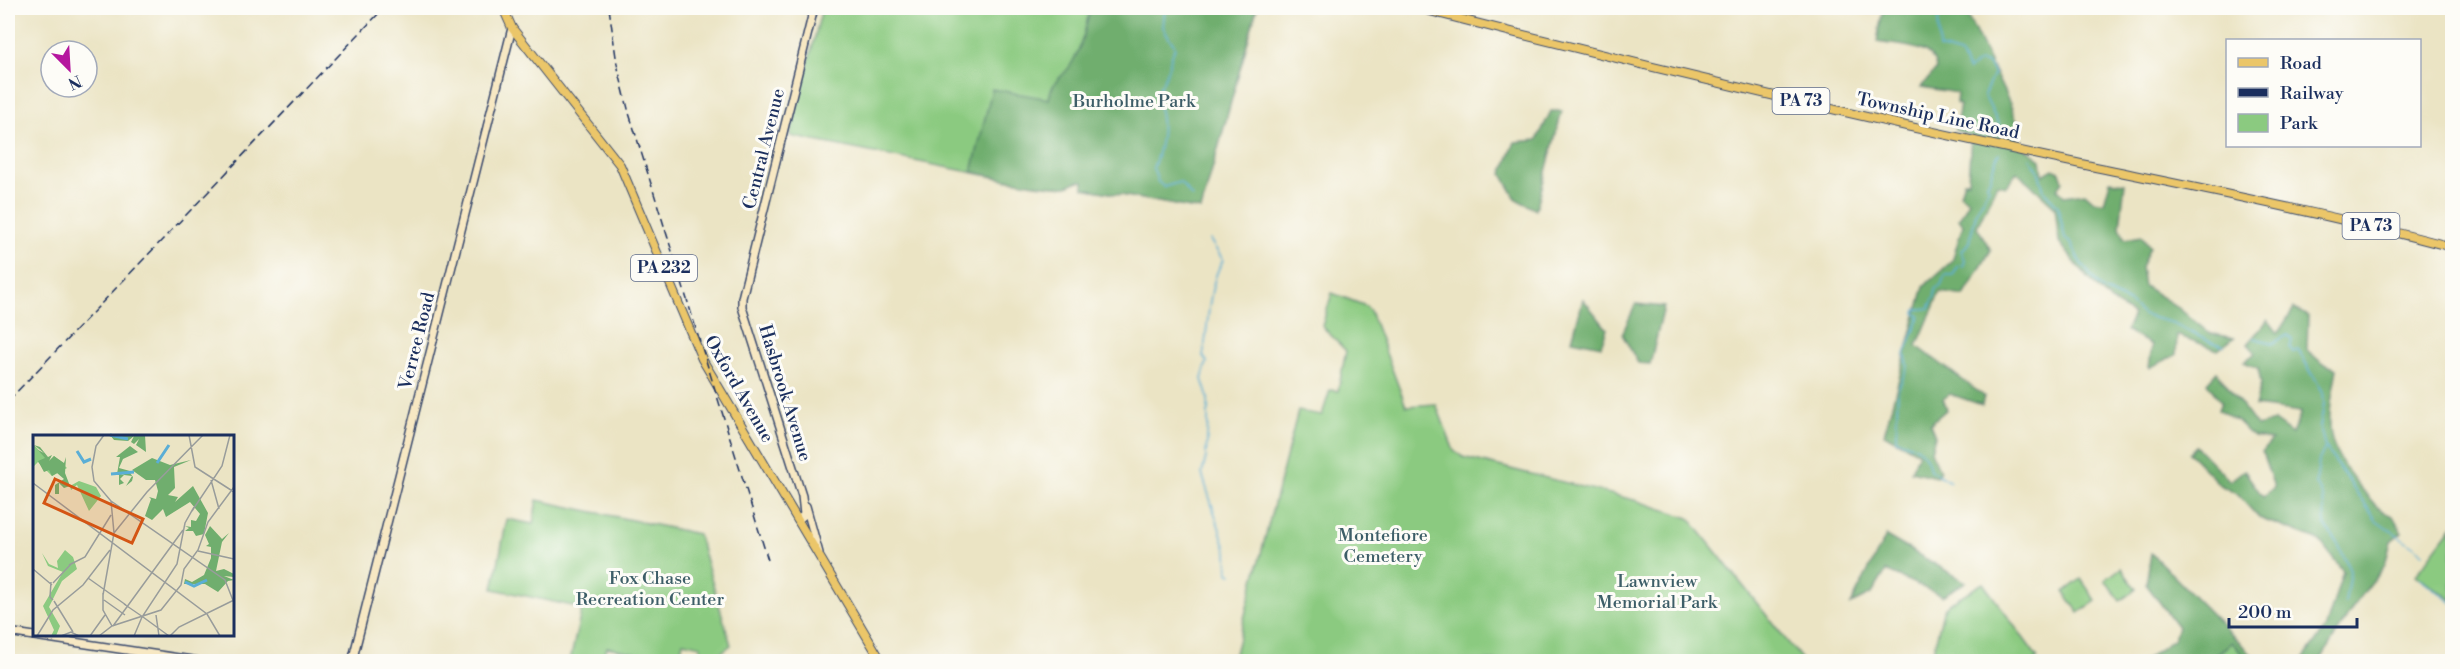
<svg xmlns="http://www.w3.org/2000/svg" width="2460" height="669" viewBox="0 0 2460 669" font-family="'Libre Bodoni',serif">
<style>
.green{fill:#8bca80;stroke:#537c6f;stroke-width:1.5}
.forest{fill:#70ae6e;stroke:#466e66;stroke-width:1.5}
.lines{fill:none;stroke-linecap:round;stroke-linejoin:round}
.stream{stroke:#5aaed6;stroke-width:1.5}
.secondary-casing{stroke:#3a4a6d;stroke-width:10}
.primary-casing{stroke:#3a4a6d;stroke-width:10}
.secondary{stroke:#f7e8c3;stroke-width:7}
.primary{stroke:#ebc669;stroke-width:8}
.rail{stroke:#1b2f5e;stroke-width:1.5;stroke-dasharray:9 4.5;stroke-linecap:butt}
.labels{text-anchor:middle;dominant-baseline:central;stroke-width:6;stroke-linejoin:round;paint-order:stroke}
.shield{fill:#fdfcf7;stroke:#5f6c8c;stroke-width:1.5}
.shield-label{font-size:16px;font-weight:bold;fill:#1b2f5e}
.park-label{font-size:18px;fill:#3d5e68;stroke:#fdfcf7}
.street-label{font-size:18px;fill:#1b2f5e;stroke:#fdfcf7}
.inset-river{fill:none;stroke:#5aaed6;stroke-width:3}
.inset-road{fill:none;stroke:#989c9b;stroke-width:1.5}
.view{fill:#d45514;fill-opacity:0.15;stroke:#d45514;stroke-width:3}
.inset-edge{fill:none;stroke:#1b2f5e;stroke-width:3}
</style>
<rect width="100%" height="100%" fill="#fdfcf7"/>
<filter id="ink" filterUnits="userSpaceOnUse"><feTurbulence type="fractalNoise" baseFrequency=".0167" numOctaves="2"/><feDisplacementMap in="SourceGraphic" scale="12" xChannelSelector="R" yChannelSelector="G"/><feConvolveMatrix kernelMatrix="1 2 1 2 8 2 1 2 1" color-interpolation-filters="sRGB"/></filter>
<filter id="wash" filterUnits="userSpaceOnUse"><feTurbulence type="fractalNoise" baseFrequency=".008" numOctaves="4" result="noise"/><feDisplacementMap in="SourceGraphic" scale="24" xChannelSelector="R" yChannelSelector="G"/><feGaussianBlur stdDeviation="1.35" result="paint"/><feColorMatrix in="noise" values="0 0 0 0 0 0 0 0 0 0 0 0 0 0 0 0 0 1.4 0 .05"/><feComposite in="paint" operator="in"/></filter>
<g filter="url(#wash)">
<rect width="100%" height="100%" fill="#ebe4c4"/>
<!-- green -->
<g class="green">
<polygon points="822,8 1257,8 1201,210 1083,188 1084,181 1076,180 1067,186 1009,180 790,136"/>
<polygon points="1332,293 1366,306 1370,311 1406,406 1436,404 1454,451 1463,457 1638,501 1689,518 1803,661 1233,661 1298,411 1322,415 1330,390 1338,391 1346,351 1322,326"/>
<polygon points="537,500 698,534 731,645 710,661 698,661 701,646 683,642 679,661 646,659 644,655 607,647 603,661 574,659 570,661 582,608 493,589 507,519 533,524"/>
<polygon points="2452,527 2452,600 2416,575"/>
<polygon points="2121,568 2136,589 2120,601 2105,580"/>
<polygon points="2081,579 2096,601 2079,613 2064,592"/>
<polygon points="1983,583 2038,658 2034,662 1931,661 1943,611 1949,603"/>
<polygon points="2232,642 2248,661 2208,662"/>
</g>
<!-- forest -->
<g class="forest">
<path d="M1090,8H1257L1201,210L1083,188L1084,181C1075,180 1074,184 1067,186C1049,189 992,176 972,172L992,89L1049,99C1052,78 1063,79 1072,63C1082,46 1086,27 1090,8Z"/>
<path d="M1883,8H1964L2010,104L2018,124L2016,142L2041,160L2043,175L2053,169L2060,172L2063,181L2057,189L2064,196L2085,193L2094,201L2104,203L2110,181L2125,183L2120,227L2125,239L2142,236L2150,247L2141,267L2144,286L2176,306L2209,333L2234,338L2218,350L2177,335L2176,355L2149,368L2152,345L2126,331L2133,315L2108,299L2081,270L2059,242L2055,207L2017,172L2006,186L1997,184L1977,227L1991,250L1964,296L1940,292L1917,346L1984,396L1982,405L1950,394L1943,399L1947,409L1930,424L1935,436L1931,451L1940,471L1936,477L1911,471L1919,453L1884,434L1924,286L1952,261L1963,225L1959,219L1969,201L1960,194L1964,181H1968L1971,136L1955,130L1960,105L1956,103L1957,93L1921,87L1936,70C1935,44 1898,46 1877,42Z"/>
<polygon points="1551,111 1562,111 1536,210 1516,199 1502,174 1515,142 1537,140"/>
<polygon points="1583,299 1607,329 1601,346 1572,340"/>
<polygon points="1636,304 1664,307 1650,364 1638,363 1622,334"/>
<path d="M2294,308L2308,316L2307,350L2322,363L2337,369C2326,427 2323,443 2362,489C2372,501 2378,511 2393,516L2402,532L2391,541L2385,565L2353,607L2320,661H2302L2326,627L2343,571L2320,541L2259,518L2238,495L2220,485L2189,453L2196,446L2230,481L2244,470L2263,497L2274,487L2262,452L2272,440L2253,437L2236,420L2218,410L2221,402L2207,383L2217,372L2257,426L2274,421L2292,434L2301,412L2255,406L2261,383L2258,368L2244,362L2255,353L2247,344L2268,320L2278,333Z"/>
<polygon points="1886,536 1966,582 1942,596 1886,571 1872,594 1851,604"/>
<polygon points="2151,553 2258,661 2248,661 2232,642 2208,661 2143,661 2174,639 2178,627 2146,584"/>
</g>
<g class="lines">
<!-- stream -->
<g class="stream">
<path d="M1165,8L1163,27L1175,47C1167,66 1168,78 1155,94C1165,120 1163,142 1153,168L1158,182L1164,187L1180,182L1192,197"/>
<polyline points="1948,8 1938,11 1939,48 1960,54 1968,70 1979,62 1988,64 1994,73 1984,95 2002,131 2015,138"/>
<polyline points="2001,139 2002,132"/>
<polyline points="2030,158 2038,170 2044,191 2058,206 2065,239 2071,243 2080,262 2103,290 2130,303 2143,315 2173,323 2206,340 2224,346"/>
<path d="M1210,240L1223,260C1207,287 1209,325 1203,356L1207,362L1202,379L1208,398V420L1206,457L1202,474L1227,552L1228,572L1232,574"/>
<polyline points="2254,338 2273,343 2288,335 2292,340 2290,348 2293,352 2298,350 2323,392 2324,404 2320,427 2325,447 2376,520 2423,553"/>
<polyline points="2325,448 2319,460 2316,484 2323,497 2325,525 2339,546 2350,571 2345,602"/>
<path d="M1950,482L1930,470C1927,450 1914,444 1896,440L1898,389L1908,366L1905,354L1920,316L1915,313L1916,310L1929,308L1935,296V289L1941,285L1945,275H1953L1959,265L1963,266L1965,261L1962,251L1969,242L1977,210L1989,188L1987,184C1993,175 1992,164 1999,154"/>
<polyline points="2420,578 2452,603"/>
</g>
</g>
</g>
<g filter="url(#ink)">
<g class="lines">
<!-- secondary casing -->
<g class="secondary-casing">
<g id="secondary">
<polyline points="806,506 819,553"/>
<polyline points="798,520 804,515 802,496 742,307 742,298 814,8"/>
<polyline points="8,632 205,662"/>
<polyline points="352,662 512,28"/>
</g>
</g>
<!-- primary casing -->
<g class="primary-casing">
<g id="primary">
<polyline points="503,8 512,28 620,165 702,359 882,662"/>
<path d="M1418,8C1633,64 1850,115 2067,161C2196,188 2325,213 2452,247"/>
</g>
</g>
<!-- secondary -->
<use href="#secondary" class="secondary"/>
<!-- primary -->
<use href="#primary" class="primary"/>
<!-- rail -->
<g class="rail">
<polyline points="609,8 617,64 629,113 768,560"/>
<polyline points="8,401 384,8"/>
</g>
</g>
</g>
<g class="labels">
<!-- shield labels -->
<g class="shield">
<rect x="1772.5" y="88" width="57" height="26" rx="4.5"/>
<rect x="2342.5" y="213" width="57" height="26" rx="4.5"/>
<rect x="631" y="255" width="66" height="26" rx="4.5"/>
</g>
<g class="shield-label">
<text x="1801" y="101">PA 73</text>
<text x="2371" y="226">PA 73</text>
<text x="664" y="268">PA 232</text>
</g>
<!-- park labels -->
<g class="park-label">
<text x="1134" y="101">Burholme Park</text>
<text x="1383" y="535">Montefiore<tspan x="1383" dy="21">Cemetery</tspan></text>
<text x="650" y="578">Fox Chase<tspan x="650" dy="21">Recreation Center</tspan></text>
<text x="1657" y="581">Lawnview<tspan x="1657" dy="21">Memorial Park</tspan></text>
</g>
<!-- street labels -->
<g class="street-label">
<text transform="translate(1938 116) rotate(12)">Township Line Road</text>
<text transform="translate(764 149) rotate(-76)">Central Avenue</text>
<text transform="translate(417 341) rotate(-76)">Verree Road</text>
<text transform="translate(739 389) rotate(60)">Oxford Avenue</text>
<text transform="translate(785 393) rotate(73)">Hasbrook Avenue</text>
</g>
</g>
<!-- overview -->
<g transform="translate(33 435)">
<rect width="201" height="201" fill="#ebe4c4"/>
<path d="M1,10L16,26L21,21L34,33L19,41L5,27L0,32ZM46,46L63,52L68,61L56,76L44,50L38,55L37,51ZM32,115L40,122L44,134L29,146L16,172L27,191L23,201H18L21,195L10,171L30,137L15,131L9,118L16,129L25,133L24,126Z" fill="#8bca80"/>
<path d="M77,0H112L113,17L103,10L106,4L101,9L98,7L101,1L95,6L81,5ZM1,10L7,12L15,22L19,20L16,26L21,21L31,28L33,22L32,38L37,51L31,53L26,48V59H22V50L31,44L24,38L19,41L16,35L11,37L5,26L12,23L5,15L11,18ZM97,11L105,17L90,24L86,33L97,36L87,40L97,38L100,42L99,46L93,51L99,41L91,40L87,44L91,48L86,50V40L79,39H84L87,22H83ZM119,23L137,30L158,25L141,32L142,53L135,60L145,62L142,67L160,51L175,78L171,99L163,101L160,96H152L156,93L152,91L158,92V85L163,86L167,79L157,67L133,82L130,74L119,85L112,81L118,64L116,62L123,64L125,56L122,45H113L99,35ZM177,91L189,104L196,98L189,107L183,136L191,134L201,139V142L191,141L201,145L195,146L185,157L172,149H151L152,144L159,147L171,140L178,123V112L173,111L176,109L172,100Z" fill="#70ae6e"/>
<path class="inset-river" d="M77,0L95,4M44,16L51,27L58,24M124,28L136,10M78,39L101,37M152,147L161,151L174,145"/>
<path class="inset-road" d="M156,0L162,32L201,57M178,45L186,74M0,48L174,179L187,201M78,66L192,145L201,168M159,76L189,31L197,0M81,98L114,57L170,0M165,116L201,124M36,130L52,122L78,80M0,134L19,150M55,143L93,170M18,147L17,162L20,165M20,148L39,128M70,158V175L79,191M70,160L81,98L78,66L61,46L59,32L63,11L71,0M71,165L92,180M21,166L40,197M91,169L110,182M123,180L126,201M110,182L136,201M80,191L150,95M4,201L20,175L50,150L77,115M28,201L38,197L46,201M57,201L72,180M66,201L79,191L128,175L148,150L151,134L165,115L175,87L201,52M101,201L109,182L144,129L152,88L161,72M137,201L146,192L201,165"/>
<path class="view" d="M22,44L110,84L99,108L11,68Z"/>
<rect width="201" height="201" class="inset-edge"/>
</g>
<!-- margin -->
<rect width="2460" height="669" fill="none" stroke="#fdfcf7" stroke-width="30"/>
<!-- legend -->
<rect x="2226" y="39" width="195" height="108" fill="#fdfcf7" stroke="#a3aaba" stroke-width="1.5"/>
<rect x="2238" y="58" width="30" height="9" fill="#ebc669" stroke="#a3aaba" stroke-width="1.5"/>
<text x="2280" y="69" font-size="18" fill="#1b2f5e">Road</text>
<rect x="2238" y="88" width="30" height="9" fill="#1b2f5e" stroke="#a3aaba" stroke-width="1.5"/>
<text x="2280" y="99" font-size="18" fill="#1b2f5e">Railway</text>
<rect x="2238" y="114" width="30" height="18" fill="#8bca80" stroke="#a3aaba" stroke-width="1.5"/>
<text x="2280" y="129" font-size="18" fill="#1b2f5e">Park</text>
<!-- north arrow -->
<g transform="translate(69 69) rotate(156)"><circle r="28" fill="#fdfcf7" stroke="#a3aaba" stroke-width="1.5"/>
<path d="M0-4.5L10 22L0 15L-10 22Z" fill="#b5179e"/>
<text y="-9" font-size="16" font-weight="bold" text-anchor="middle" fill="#1b2f5e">N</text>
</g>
<!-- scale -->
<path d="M2229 618v9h128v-9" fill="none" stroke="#1b2f5e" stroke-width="3"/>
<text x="2238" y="618" font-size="18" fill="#1b2f5e" stroke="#fdfcf7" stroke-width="4.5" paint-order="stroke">200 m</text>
</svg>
